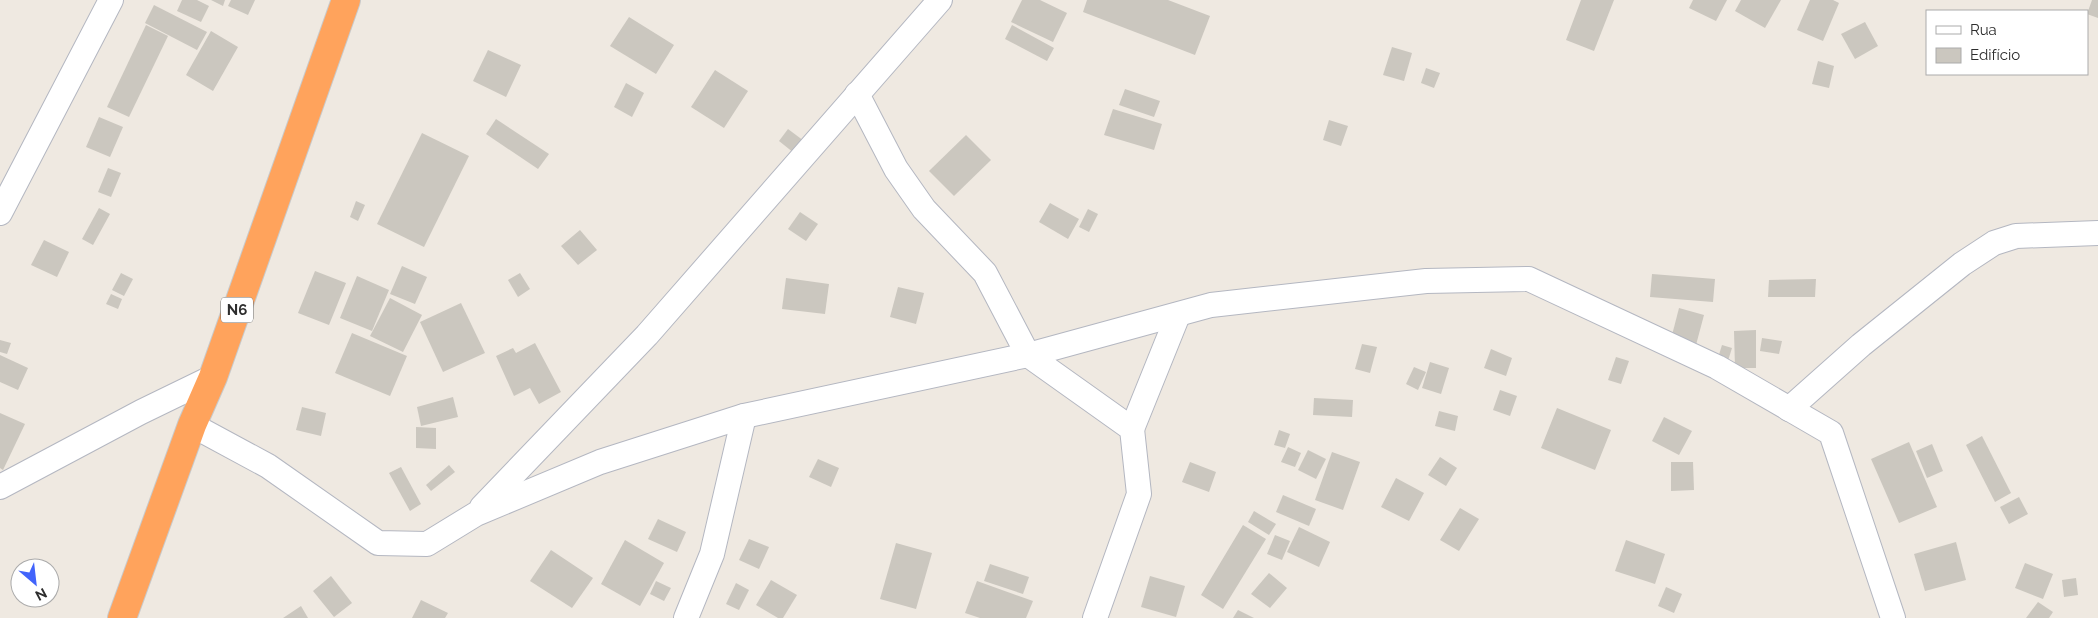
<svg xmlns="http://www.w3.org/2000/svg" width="2098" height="618" viewBox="0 0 2098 618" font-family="Raleway,sans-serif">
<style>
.building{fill:#cbc7bf}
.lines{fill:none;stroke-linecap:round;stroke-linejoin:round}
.street-casing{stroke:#b4b7c1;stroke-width:26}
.highway-casing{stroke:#c9c9c9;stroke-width:30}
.street{stroke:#fff;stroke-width:24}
.highway{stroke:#ffa35c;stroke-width:28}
.labels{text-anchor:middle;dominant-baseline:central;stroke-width:4.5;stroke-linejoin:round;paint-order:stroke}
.shield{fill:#fff;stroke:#6d6d6d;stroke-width:1}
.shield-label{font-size:15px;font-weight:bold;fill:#2e2e2e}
</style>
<rect width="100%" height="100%" fill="#efe9e1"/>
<!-- building -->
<g class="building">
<polygon points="182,0 197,0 209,6 201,22 177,11"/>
<polygon points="211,0 225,0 223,6"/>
<polygon points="231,0 255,0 248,15 228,6"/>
<polygon points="1022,0 1040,0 1067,13 1053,42 1011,22"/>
<polygon points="1087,0 1168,0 1210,16 1195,55 1083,12"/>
<polygon points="1581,0 1614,0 1594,51 1566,40"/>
<polygon points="1693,0 1727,0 1716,21 1689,8"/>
<polygon points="1741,0 1781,0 1765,28 1735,11"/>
<polygon points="1810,0 1833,0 1839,3 1823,41 1797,30"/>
<polygon points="2092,0 2098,0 2098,18 2087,14"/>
<polygon points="154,5 207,32 197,50 145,23"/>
<polygon points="629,17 674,45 656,74 610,46"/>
<polygon points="1865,22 1878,46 1855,59 1841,34"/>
<polygon points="146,25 168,36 129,117 107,107"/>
<polygon points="1012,25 1054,48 1047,61 1005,39"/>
<polygon points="211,31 238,47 213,91 186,75"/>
<polygon points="1392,47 1412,53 1404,81 1383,75"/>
<polygon points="488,50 521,65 506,97 473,81"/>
<polygon points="1818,61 1834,66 1829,88 1812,84"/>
<polygon points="1426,68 1440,73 1434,88 1421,83"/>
<polygon points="715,70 748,91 724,128 691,107"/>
<polygon points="626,83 644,93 632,117 614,107"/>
<polygon points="1125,89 1160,101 1154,117 1119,105"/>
<polygon points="1113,109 1162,124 1154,150 1104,135"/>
<polygon points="99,117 123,127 110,157 86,147"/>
<polygon points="496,119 549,154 538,169 486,134"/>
<polygon points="1329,120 1348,126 1341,146 1323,140"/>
<polygon points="788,129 804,141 794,153 779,141"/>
<polygon points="422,133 469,156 424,247 377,224"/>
<polygon points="966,135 991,160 954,196 929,171"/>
<polygon points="108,168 121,173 111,197 98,192"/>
<polygon points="356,201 365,205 358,221 350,217"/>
<polygon points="1050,203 1079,219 1068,239 1039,222"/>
<polygon points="99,208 110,214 93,245 82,239"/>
<polygon points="1088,209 1098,214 1089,232 1079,227"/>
<polygon points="800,212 818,224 806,241 788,229"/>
<polygon points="580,230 597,250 578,265 561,246"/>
<polygon points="44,240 69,252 57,277 31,265"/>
<polygon points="402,266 427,277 415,304 390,294"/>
<polygon points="315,271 346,283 329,325 298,313"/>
<polygon points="121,273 133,279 124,296 112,290"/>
<polygon points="520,273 530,289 518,297 508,280"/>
<polygon points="1652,274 1715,279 1713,302 1650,297"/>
<polygon points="357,276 389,290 372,331 340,318"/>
<polygon points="786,278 829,284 825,314 782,309"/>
<polygon points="1816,279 1815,297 1768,297 1769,280"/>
<polygon points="898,287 924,293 916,324 890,317"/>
<polygon points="111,294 122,299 118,309 106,304"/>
<polygon points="390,298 422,315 403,352 370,336"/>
<polygon points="461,303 485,353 443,372 420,322"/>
<polygon points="1679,308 1704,315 1696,345 1671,339"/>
<polygon points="1756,330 1756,368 1735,368 1734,331"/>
<polygon points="352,333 407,356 390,396 335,373"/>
<polygon points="1762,338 1782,341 1779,354 1760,351"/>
<polygon points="0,340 11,343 7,354 0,352"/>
<polygon points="535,343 561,392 539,404 530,388 514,396 496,356 513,348 516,353"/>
<polygon points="1362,344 1377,347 1370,373 1355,369"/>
<polygon points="1722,345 1732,348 1727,364 1717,361"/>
<polygon points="1491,349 1512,358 1506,376 1484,368"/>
<polygon points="0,355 28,368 18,390 0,382"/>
<polygon points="1616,357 1629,361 1621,384 1608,380"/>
<polygon points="1430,362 1449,368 1441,394 1422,388"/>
<polygon points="1414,367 1426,372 1418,390 1406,384"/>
<polygon points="1500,390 1517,396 1510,416 1493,410"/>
<polygon points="453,397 458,417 421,426 417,407"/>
<polygon points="1314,398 1353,400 1352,417 1313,415"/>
<polygon points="302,407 326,413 321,436 296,430"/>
<polygon points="1557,408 1611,430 1595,470 1541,448"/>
<polygon points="1439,411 1458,416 1455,431 1435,426"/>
<polygon points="0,413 25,424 3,470 0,468"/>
<polygon points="1664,417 1692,431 1679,455 1652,441"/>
<polygon points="416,427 436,428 436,449 416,448"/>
<polygon points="1279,430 1290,434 1285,448 1274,445"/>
<polygon points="1982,436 2011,493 1995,502 1966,445"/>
<polygon points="1909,442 1937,507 1899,523 1871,459"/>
<polygon points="1932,444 1943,471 1927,478 1916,451"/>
<polygon points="1288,447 1301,453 1295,467 1281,462"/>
<polygon points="1308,450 1326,459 1316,479 1298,470"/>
<polygon points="1332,452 1360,462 1343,510 1315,500"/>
<polygon points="1440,457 1457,468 1446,486 1428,475"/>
<polygon points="818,459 839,468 831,487 809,477"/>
<polygon points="1190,462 1216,472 1209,492 1182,482"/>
<polygon points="1671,462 1693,462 1694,490 1671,491"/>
<polygon points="449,465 455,472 431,491 426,485"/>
<polygon points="401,467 421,504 410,511 389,473"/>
<polygon points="1396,478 1424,493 1409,521 1381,507"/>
<polygon points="1283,495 1316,509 1309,526 1276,512"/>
<polygon points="2019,497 2028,514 2009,524 2000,507"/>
<polygon points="1460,508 1479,519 1459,551 1440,540"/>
<polygon points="1254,511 1276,524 1269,535 1248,522"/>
<polygon points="658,519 686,532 677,552 648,539"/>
<polygon points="1243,525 1266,539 1223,609 1201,595"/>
<polygon points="1299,527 1330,542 1319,567 1287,552"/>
<polygon points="1275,535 1290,541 1282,560 1267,554"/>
<polygon points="749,539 769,547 759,569 739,560"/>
<polygon points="625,540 664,563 640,606 601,584"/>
<polygon points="1626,540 1665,554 1655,584 1615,571"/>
<polygon points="1956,542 1966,580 1925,591 1914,554"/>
<polygon points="896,543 932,553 916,609 880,599"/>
<polygon points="551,550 593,578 572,608 530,581"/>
<polygon points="2025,563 2053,574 2043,599 2015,588"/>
<polygon points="990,564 1029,577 1023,594 984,581"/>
<polygon points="1269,573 1287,588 1270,608 1251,594"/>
<polygon points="331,576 352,603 334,617 313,591"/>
<polygon points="1150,576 1185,586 1176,617 1141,607"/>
<polygon points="2076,578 2078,595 2064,597 2062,580"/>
<polygon points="771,580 797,595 783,618 778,618 756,605"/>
<polygon points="656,581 671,588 664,601 650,594"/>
<polygon points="977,581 1033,601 1026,618 980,618 965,613"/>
<polygon points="736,583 749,590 739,610 726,604"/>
<polygon points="1666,587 1682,594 1674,613 1658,606"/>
<polygon points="421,600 448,613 445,618 412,618"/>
<polygon points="2038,602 2053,612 2049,618 2026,618"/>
<polygon points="301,606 308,618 283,618"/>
<polygon points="1238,610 1254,618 1233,618"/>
</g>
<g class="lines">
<!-- street casing -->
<g class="street-casing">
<g id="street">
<polyline points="857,94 896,169 924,209 985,273 1028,355 1132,429 1139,494 1095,618"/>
<polyline points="0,213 111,0"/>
<polyline points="1789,409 1861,345 1962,264 1994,243 2016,236 2098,233"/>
<polyline points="192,425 268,466 378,543 427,544 476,514 600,462 744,416 1028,355 1211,305 1426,281 1529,279 1717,367 1831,433 1893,618"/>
<polyline points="1132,429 1178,315"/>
<polyline points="0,487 141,412 213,377"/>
<polyline points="482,507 647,335 940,0"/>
<polyline points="686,618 712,554 744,416"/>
</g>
</g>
<!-- highway casing -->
<g class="highway-casing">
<polyline id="highway" points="122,618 192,425 213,377 346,0"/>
</g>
<!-- street -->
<use href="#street" class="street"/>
<!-- highway -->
<use href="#highway" class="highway"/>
</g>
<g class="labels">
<!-- shield labels -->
<rect class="shield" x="221" y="297.5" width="32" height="25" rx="4"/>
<g class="shield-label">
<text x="237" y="310">N6</text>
</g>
</g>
<!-- legend -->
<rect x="1926" y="10" width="162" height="65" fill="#ffffff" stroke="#ababab"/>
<rect x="1936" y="26" width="25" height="8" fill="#ffffff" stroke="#ababab"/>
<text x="1970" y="35" font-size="15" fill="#2e2e2e">Rua</text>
<rect x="1936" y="48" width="25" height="15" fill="#cbc7bf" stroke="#ababab"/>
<text x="1970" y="60" font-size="15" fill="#2e2e2e">Edifício</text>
<!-- north arrow -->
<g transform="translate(35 583) rotate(152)"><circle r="24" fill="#ffffff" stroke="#ababab"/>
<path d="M0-4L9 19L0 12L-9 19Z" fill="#4264fb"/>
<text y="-8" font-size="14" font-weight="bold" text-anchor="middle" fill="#2e2e2e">N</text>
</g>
</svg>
